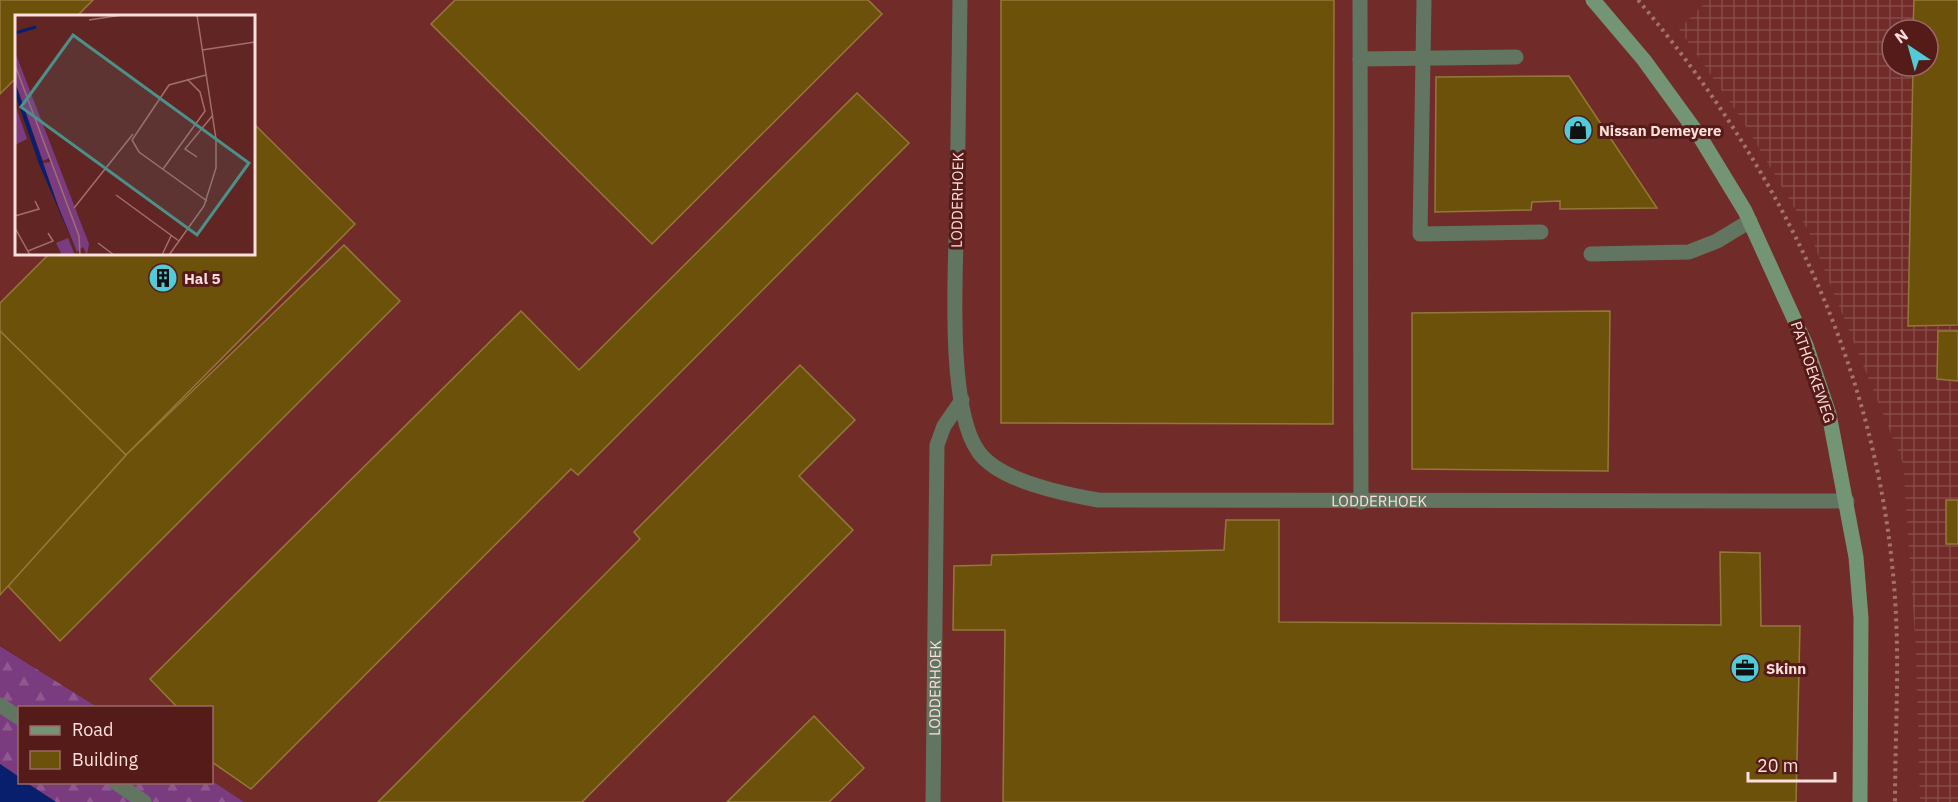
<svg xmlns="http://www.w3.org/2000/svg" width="1958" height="802" viewBox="0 0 1958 802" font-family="'IBM Plex Sans',sans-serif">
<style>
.built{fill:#712c29;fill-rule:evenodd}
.industrial{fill:url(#industrial-grid);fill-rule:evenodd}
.forest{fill:url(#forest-firs)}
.water{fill:#081f6e}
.building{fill:#6c510b;stroke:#94783a;stroke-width:1.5}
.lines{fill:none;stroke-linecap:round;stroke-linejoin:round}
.path{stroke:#a2726f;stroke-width:4;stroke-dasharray:3 4.5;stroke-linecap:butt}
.lane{stroke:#617561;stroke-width:15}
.street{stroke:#617561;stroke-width:15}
.secondary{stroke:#749575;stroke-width:15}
.labels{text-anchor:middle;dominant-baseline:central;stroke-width:6;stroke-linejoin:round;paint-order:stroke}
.poi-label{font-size:15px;font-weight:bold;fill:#fedfdb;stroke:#551b19;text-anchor:start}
.street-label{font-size:15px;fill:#fedfdb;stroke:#551b19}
.inset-river{fill:none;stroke:#081f6e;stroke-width:3}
.inset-road{fill:none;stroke:#a06f6d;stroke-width:1.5}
.view{fill:#4b9089;fill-opacity:0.15;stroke:#4b9089;stroke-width:3}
.inset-edge{fill:none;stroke:#fedfdb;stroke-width:3}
</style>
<defs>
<pattern id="industrial-grid" width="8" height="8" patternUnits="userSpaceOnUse" patternTransform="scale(1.5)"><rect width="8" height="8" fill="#712c29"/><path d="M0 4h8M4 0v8" fill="none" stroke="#864a47"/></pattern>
<pattern id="forest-firs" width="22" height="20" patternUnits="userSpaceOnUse" patternTransform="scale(1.5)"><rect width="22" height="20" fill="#7b3c7f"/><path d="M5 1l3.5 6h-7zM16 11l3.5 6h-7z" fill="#8f5891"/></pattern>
</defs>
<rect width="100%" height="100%" fill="#612523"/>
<!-- built -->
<path class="built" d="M0,0H1958V802H244L212,781V708L97,707L0,645ZM16,16H254V254H16ZM1892,30H1928V66H1892Z"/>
<!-- industrial -->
<path class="industrial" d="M1708,0H1958V802H1920L1916,650L1903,463L1809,232L1741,118L1679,29ZM1892,30H1928V66H1892Z"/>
<!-- forest -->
<g class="forest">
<polygon points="0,646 97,707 20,708 19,777 0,764"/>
<polygon points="212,781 244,802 56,802 27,783"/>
</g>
<!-- water -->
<polygon class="water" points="0,764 19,777 20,782 27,783 56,802 0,802"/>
<!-- building -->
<g class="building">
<polygon points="0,0 93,0 77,16 16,16 16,78 0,94"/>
<polygon points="455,0 868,0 882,14 652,244 431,24"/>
<polygon points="1001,0 1334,0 1333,424 1001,423"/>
<polygon points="1914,0 1958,0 1958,325 1908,326 1913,66 1928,66 1928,30 1913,30"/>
<polygon points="1569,76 1657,208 1560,209 1560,201 1532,202 1531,210 1435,212 1436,77"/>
<polygon points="857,93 909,143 578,475 571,469 251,789 212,762 212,708 178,708 150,679 521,311 579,370"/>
<polygon points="254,124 355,224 126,455 0,331 0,303 49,254 254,254"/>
<polygon points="344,245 400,301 60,641 8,586 126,455"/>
<polygon points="1610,311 1608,471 1412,469 1412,313"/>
<polygon points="0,331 126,455 0,595"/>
<polygon points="1938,331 1958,331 1958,381 1937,379"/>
<polygon points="800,365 855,420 799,476 853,530 582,802 378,802 640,539 634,532"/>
<rect x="1946" y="500" width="12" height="44"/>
<polygon points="1226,520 1279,520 1279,622 1721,625 1720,552 1760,553 1761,626 1800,626 1796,802 1003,802 1005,630 953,630 954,566 991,565 992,555 1224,550"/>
<polygon points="814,716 864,768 829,802 727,802"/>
</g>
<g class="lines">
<!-- path -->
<path class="path" d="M1638,0C1787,176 1885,384 1896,616C1899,678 1895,740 1895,802"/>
<!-- lane -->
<g class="lane">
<polyline points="1360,0 1361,502"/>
<polyline points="1424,0 1420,234 1541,232"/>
<polyline points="1360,59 1516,57"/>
<polyline points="1591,254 1689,252 1717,241 1750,221"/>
</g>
<!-- street -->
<g class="street">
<path id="s1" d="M960,0C959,68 958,136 957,205C956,262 946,406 978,451C998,481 1064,494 1098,500L1847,501"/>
<polyline points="0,705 20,718"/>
<polyline points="115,782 144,802"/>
<path id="s2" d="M933,802L937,445L944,426L962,400"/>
</g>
<!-- secondary -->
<polyline class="secondary" points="1593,0 1644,60 1700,137 1745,211 1806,345 1829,414 1856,557 1861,618 1860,802"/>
</g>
<!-- icons -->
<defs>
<g id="shop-disc" transform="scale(1.5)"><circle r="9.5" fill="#52cbd8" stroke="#551b19"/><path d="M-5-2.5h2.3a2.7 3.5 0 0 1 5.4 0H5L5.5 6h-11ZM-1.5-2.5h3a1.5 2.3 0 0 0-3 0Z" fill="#111"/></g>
<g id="building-disc" transform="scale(1.5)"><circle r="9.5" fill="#52cbd8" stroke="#551b19"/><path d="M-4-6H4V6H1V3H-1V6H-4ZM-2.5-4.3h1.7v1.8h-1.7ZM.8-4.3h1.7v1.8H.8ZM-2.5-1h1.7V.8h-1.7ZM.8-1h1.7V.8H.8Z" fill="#111"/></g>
<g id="office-disc" transform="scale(1.5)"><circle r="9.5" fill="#52cbd8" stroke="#551b19"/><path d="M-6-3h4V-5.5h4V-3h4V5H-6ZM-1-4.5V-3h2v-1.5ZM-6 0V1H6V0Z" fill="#111"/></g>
</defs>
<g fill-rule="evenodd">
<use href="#shop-disc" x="1578" y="130"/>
<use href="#building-disc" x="163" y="278"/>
<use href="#office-disc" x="1745" y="668"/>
</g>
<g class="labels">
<!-- poi labels -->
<g class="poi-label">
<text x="1599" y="130">Nissan Demeyere</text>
<text x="184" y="278">Hal 5</text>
<text x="1766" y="668">Skinn</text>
</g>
<!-- street labels -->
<g class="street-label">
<text transform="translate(957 200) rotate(-89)">LODDERHOEK</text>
<text transform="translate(1813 372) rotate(71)">PATHOEKEWEG</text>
<text stroke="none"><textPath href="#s1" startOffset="868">LODDERHOEK</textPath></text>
<text stroke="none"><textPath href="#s2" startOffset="114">LODDERHOEK</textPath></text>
</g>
</g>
<!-- overview -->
<g transform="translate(15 15)">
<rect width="240" height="240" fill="#612523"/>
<path d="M0,37L74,229L72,240L68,232L62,237L43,191L28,148L36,147L34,143L28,146L0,67Z" fill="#7b3c7f"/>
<path d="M0,89L12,124L0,130ZM53,223L59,238L63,240H43L46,238L41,228Z" fill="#7b3c7f"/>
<path d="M0,67L43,191L62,237L24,149L0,79Z" fill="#081f6e"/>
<path class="inset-river" d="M0,18L21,12"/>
<path class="inset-road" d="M74,5L107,0M187,35L240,27M0,50L64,221L65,240M191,60L154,70L117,125L124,137L192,186M182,142L170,134L198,100M148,154L190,96L185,77L172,64M101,180L164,226M59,193L118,119M0,201L24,194L20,186M0,213L15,240M83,228L99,240M13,236L38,226L33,218M147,240L156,221M154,240L189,191L201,153V124L182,0"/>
<path class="view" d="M58,20L234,148L182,220L6,92Z"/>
<rect width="240" height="240" class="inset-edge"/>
</g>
<!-- legend -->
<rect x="18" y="706" width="195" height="78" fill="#551b19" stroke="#996967" stroke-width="1.5"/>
<rect x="30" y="726" width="30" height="9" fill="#749575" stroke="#996967" stroke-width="1.5"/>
<text x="72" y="736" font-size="18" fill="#fedfdb">Road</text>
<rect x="30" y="751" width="30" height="18" fill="#6c510b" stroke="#996967" stroke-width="1.5"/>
<text x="72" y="766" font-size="18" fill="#fedfdb">Building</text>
<!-- north arrow -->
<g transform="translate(1910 48) rotate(324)"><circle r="28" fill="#551b19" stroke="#996967" stroke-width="1.5"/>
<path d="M0-4.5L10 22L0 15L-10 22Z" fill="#52cbd8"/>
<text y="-9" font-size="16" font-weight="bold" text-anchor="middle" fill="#fedfdb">N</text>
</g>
<!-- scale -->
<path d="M1748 772v9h87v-9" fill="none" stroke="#fedfdb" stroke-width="3"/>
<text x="1757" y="772" font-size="18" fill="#fedfdb" stroke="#551b19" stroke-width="4.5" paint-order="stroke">20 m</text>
</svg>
